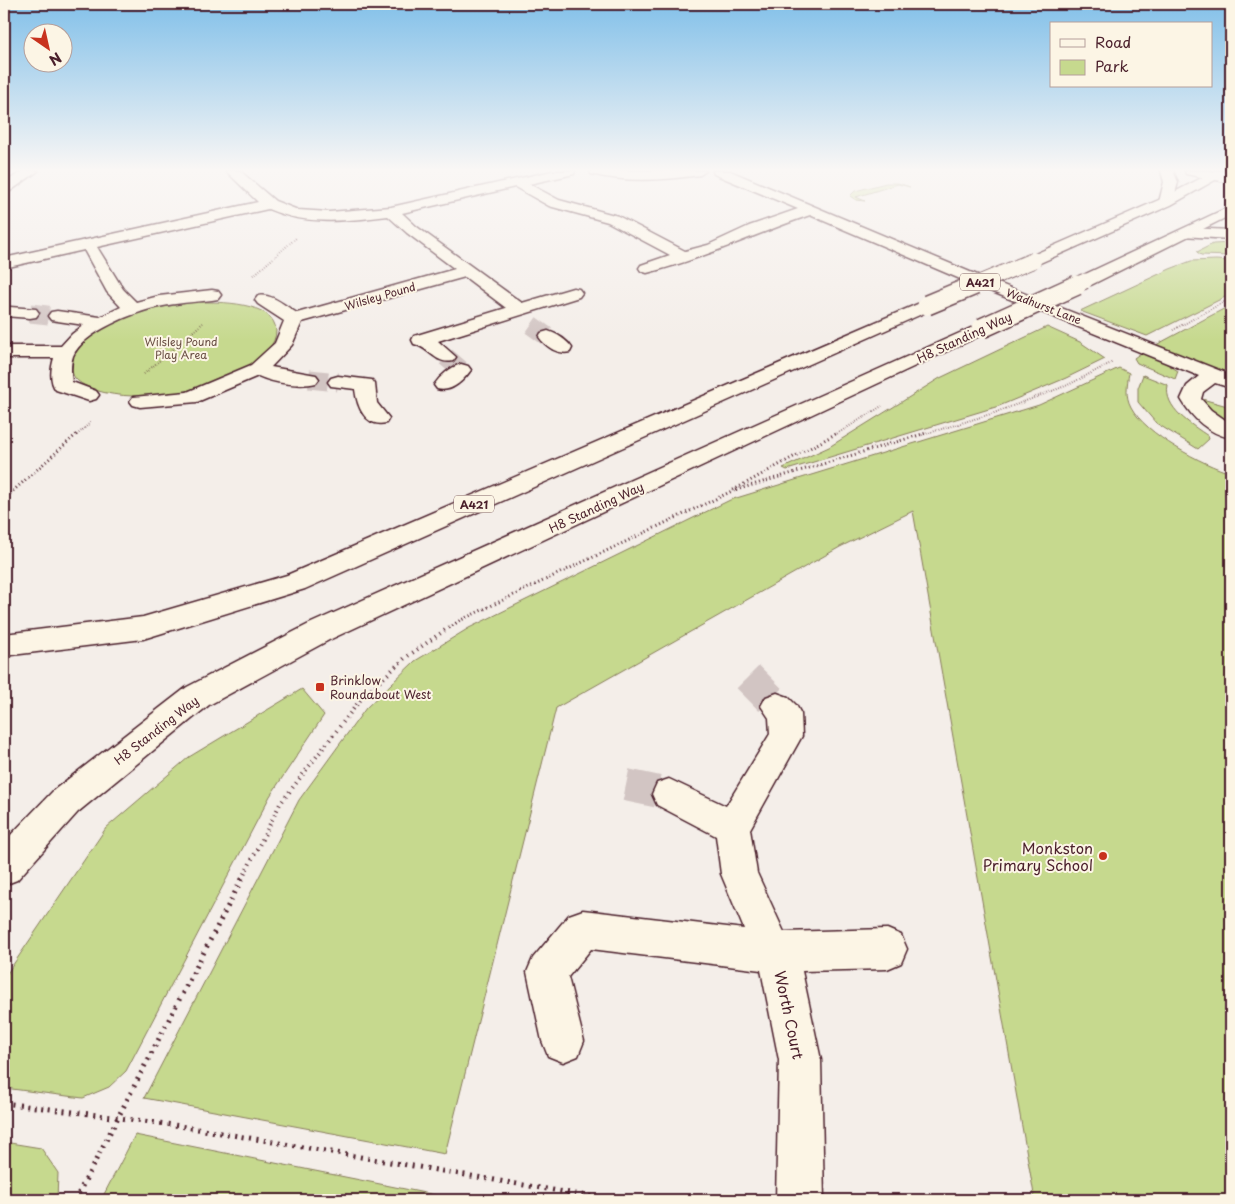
<svg xmlns="http://www.w3.org/2000/svg" width="1235" height="1204" viewBox="0 0 1235 1204" font-family="'Playpen Sans',sans-serif">
<style>
.green{fill:#c6d98e;stroke:#887c5c}
.lines{fill:none;stroke-linecap:round;stroke-linejoin:round}
.minor-tunnel-far1{stroke:#d2c5c3;stroke-width:19;stroke-dasharray:19 9;stroke-linecap:butt}
.minor-tunnel{stroke:#d2c5c3;stroke-width:32;stroke-dasharray:32 16;stroke-linecap:butt}
.minor-casing{stroke:#4a1f2b;stroke-width:3}
.highway-casing{stroke:#4a1f2b;stroke-width:3}
.path-far3{stroke:#4a1f2b;stroke-width:2;stroke-dasharray:0.5 2;stroke-linecap:butt}
.path-far2{stroke:#4a1f2b;stroke-width:3;stroke-dasharray:1 3;stroke-linecap:butt}
.path-far1{stroke:#4a1f2b;stroke-width:4;stroke-dasharray:1 4.5;stroke-linecap:butt}
.path{stroke:#4a1f2b;stroke-width:5;stroke-dasharray:2 5.5;stroke-linecap:butt}
.minor{fill:#fcf5e5;fill-rule:evenodd}
.highway{fill:#fcf5e5;fill-rule:evenodd}
.highway-bridge-far1-casing{stroke:#4a1f2b;stroke-width:17;stroke-linecap:butt}
.highway-bridge-casing{stroke:#4a1f2b;stroke-width:22;stroke-linecap:butt}
.highway-bridge-far1{stroke:#fcf5e5;stroke-width:15}
.highway-bridge{stroke:#fcf5e5;stroke-width:19}
.poi-dot{fill:#c8321e;stroke:#fcf5e5;stroke-width:2}
.labels{text-anchor:middle;dominant-baseline:central;stroke-width:4;stroke-linejoin:round;paint-order:stroke}
.shield{fill:#fcf5e5;stroke:#7f5f63;stroke-width:1}
.shield-label{font-size:11px;font-weight:bold;fill:#4a1f2b}
.far-street-label{font-size:11px;fill:#4a1f2b;stroke:#fcf5e5}
.far-park-label{font-size:11px;fill:#694e44;stroke:#fcf5e5}
.street-label{font-size:12px;fill:#4a1f2b;stroke:#fcf5e5}
.poi-label{font-size:12px;fill:#4a1f2b;stroke:#fcf5e5;text-anchor:start}
.near-poi-label{font-size:15px;fill:#4a1f2b;stroke:#fcf5e5;text-anchor:end}
.near-street-label{font-size:15px;fill:#4a1f2b;stroke:#fcf5e5}
</style>
<rect width="100%" height="100%" fill="#f4eee9"/>
<filter id="ink" filterUnits="userSpaceOnUse"><feTurbulence type="fractalNoise" baseFrequency=".02" numOctaves="2"/><feDisplacementMap in="SourceGraphic" scale="10" xChannelSelector="R" yChannelSelector="G"/><feConvolveMatrix kernelMatrix="1 2 1 2 8 2 1 2 1" color-interpolation-filters="sRGB"/></filter>
<g filter="url(#ink)">
<!-- green -->
<g class="green">
<polygon points="886,183 898,183 910,187 898,184 856,197 865,201 856,200 850,196 855,191"/>
<polygon points="1231,243 1231,256 1201,255 1197,252 1213,244"/>
<polygon points="1216,260 1231,261 1231,294 1147,336 1080,311 1170,269 1191,261"/>
<path d="M197,302C218,302 275,301 276,331C276,344 264,355 255,362C216,391 141,405 95,390C88,387 80,384 75,378C70,371 70,361 75,354C100,316 156,307 197,302Z"/>
<polygon points="1231,305 1231,375 1156,345"/>
<polygon points="1047,327 1080,342 1105,359 1066,378 999,406 787,470 783,468 829,447 940,378"/>
<polygon points="1141,353 1164,362 1178,371 1175,379 1137,363 1134,358"/>
<path d="M1119,368L1129,373C1127,385 1125,396 1131,407C1145,434 1203,465 1231,473V1200H1035L913,511L840,547L556,708L445,1154L144,1098L299,800L366,708L415,661L469,628L730,500L1039,405Z"/>
<path d="M1143,375L1168,385C1163,408 1192,425 1208,436L1209,439L1198,449L1156,423L1138,402V388Z"/>
<polygon points="1202,399 1231,407 1231,421 1211,412 1202,402"/>
<polygon points="302,689 324,715 270,796 126,1071 109,1087 83,1098 4,1088 4,978 106,828 189,757"/>
<polygon points="135,1135 435,1195 434,1200 101,1200"/>
<polygon points="4,1142 41,1148 58,1173 57,1200 4,1200"/>
</g>
<g class="lines">
<!-- minor-tunnel-far1 -->
<g class="minor-tunnel-far1">
<polyline points="30,313 57,316"/>
<polyline points="531,325 548,337"/>
<polyline points="446,357 461,370"/>
<polyline points="309,379 338,382"/>
</g>
<!-- minor-tunnel -->
<g class="minor-tunnel">
<polyline points="748,677 777,706"/>
<polyline points="626,785 669,794"/>
</g>
<!-- minor casing -->
<g class="minor-casing">
<g id="minor">
<polygon points="23,171 38,171 9,192 4,193 4,183"/>
<path d="M226,171H240L275,201L298,210L329,212L391,207L552,171H575L574,174L529,184L559,200L618,216L685,251L708,245L749,226L798,209L714,174L713,171H730L970,272L1231,375V388L1215,383L1203,392L1201,399L1211,410L1231,424V438C1209,434 1192,418 1181,399L1187,386L1199,376L958,278L810,215C755,234 703,259 647,273L641,271L639,268L641,265L670,255L608,222L549,206L515,187L402,213L417,227L522,303L573,288L579,289L582,293L579,297L438,341L456,357L453,361C436,365 430,348 414,344L412,340L414,336L506,308L465,277L302,322L292,345L271,367L316,375L319,379L316,383C300,387 273,383 258,376L197,402L140,407L133,405L130,401L133,397L187,392L251,365L275,343L284,321L258,304L255,300L258,296C272,293 285,306 297,313L455,269L407,233L388,216C348,221 306,226 268,209L97,247L123,289L136,302L159,296L212,290L218,291L221,295L218,299L212,300C194,302 176,303 158,307C135,312 83,332 73,356C70,365 71,374 72,382L96,391L99,395L96,399L89,401L56,390C49,381 51,368 54,358H4V346H61L72,334L84,325L51,320L48,316L51,312L57,311L100,317L121,307L107,292L84,250L4,268V258L258,202Z"/>
<path d="M590,171H706L700,175C664,180 627,183 591,174Z"/>
<polygon points="1161,171 1173,171 1178,182 1173,202 1166,206 1159,202 1164,182"/>
<polygon points="1185,171 1210,171 1231,175 1231,183 1186,174"/>
<polygon points="1187,228 1231,230 1231,239 1182,236 1179,233 1182,230"/>
<polygon points="10,307 36,309 39,313 36,317 30,318 4,316 4,308"/>
<path d="M548,331C557,334 567,340 572,348L570,352C558,355 546,347 539,337L541,333Z"/>
<path d="M461,364L468,366L471,370C463,381 451,393 437,389L434,385C440,376 451,367 461,364Z"/>
<path d="M338,376L372,380L375,384L377,403L389,418L386,423C365,428 357,406 355,389L331,386L328,382L331,378Z"/>
<polygon points="777,693 788,697 796,705 801,714 802,736 750,829 757,873 784,932 887,929 901,935 907,949 901,963 887,969 802,971 821,1060 824,1200 776,1200 779,1060 761,970 591,949 568,977 584,1041 578,1056 563,1062 548,1056 542,1041 527,972 533,958 569,915 583,910 744,929 721,874 716,836 657,805 652,794 657,783 669,779 726,806 770,734 769,718 761,706 766,697"/>
</g>
</g>
<!-- highway casing -->
<g class="highway-casing">
<g id="highway">
<polygon points="1215,171 1231,171 1171,205 1040,263 1028,263 1026,260 1028,257 1161,199"/>
<polygon points="1231,206 1231,215 1091,285 1079,285 1077,281 1079,277"/>
<polygon points="927,300 933,301 936,305 933,309 305,589 143,639 4,656 4,634 143,617 287,575"/>
<polygon points="982,323 988,324 991,328 988,332 329,640 209,705 78,812 17,880 4,885 4,842 54,790 187,687 309,624"/>
</g>
</g>
<!-- path-far3 -->
<g class="path-far3">
<polyline points="254,275 296,238"/>
<polyline points="1173,330 1231,298"/>
<polyline points="144,374 204,322"/>
<polyline points="77,435 91,422"/>
<polyline points="835,435 882,406"/>
<polyline points="922,435 994,413 1068,385 1113,362"/>
</g>
<!-- path-far2 -->
<g class="path-far2">
<polyline points="736,490 926,433"/>
<polyline points="4,499 78,433"/>
<polyline points="449,628 459,621 728,493 837,433"/>
</g>
<!-- path-far1 -->
<polyline class="path-far1" points="242,879 280,804 361,699 405,658 451,626"/>
<!-- path -->
<g class="path">
<polyline points="4,1103 174,1125 611,1200"/>
<polyline points="75,1200 243,877"/>
</g>
<!-- minor -->
<use href="#minor" class="minor"/>
<!-- highway -->
<use href="#highway" class="highway"/>
<!-- highway-bridge-far1 casing -->
<g class="highway-bridge-far1-casing">
<g id="highway-bridge-far1">
<polyline points="972,286 1034,260"/>
<polyline points="1074,286 1085,281"/>
</g>
</g>
<!-- highway-bridge casing -->
<g class="highway-bridge-casing">
<g id="highway-bridge">
<polyline points="927,305 975,285"/>
<polyline points="982,328 1077,285"/>
</g>
</g>
<!-- highway-bridge-far1 -->
<use href="#highway-bridge-far1" class="highway-bridge-far1"/>
<!-- highway-bridge -->
<use href="#highway-bridge" class="highway-bridge"/>
</g>
</g>
<!-- sky -->
<linearGradient id="sky" x2="0" y2="1"><stop stop-color="#82c0e9"/><stop offset="0.5" stop-color="#faf7f5"/><stop offset="1" stop-color="#faf7f5" stop-opacity="0"/></linearGradient>
<rect width="1235" height="340" fill="url(#sky)"/>
<!-- markers -->
<g class="poi-dot">
<rect x="315" y="682" width="10" height="10" rx="2.5"/>
<circle cx="1103" cy="856" r="5"/>
</g>
<g class="labels">
<!-- shield labels -->
<g class="shield">
<rect x="960" y="273.5" width="40" height="17" rx="4"/>
<rect x="454" y="495.5" width="40" height="17" rx="4"/>
</g>
<g class="shield-label">
<text x="980" y="282">A421</text>
<text x="474" y="504">A421</text>
</g>
<!-- far-street labels -->
<g class="far-street-label">
<text transform="translate(380 296) rotate(-16)">Wilsley Pound</text>
<text transform="translate(1044 306) rotate(21)">Wadhurst Lane</text>
</g>
<!-- far-park labels -->
<g class="far-park-label">
<text x="181" y="341">Wilsley Pound<tspan x="181" dy="13">Play Area</tspan></text>
</g>
<!-- street labels -->
<g class="street-label">
<text transform="translate(964 337) rotate(-25)">H8 Standing Way</text>
<text transform="translate(596 507) rotate(-25)">H8 Standing Way</text>
<text transform="translate(156 730) rotate(-38)">H8 Standing Way</text>
</g>
<!-- poi labels -->
<g class="poi-label">
<text x="330" y="680">Brinklow<tspan x="330" dy="14">Roundabout West</tspan></text>
</g>
<!-- near-poi labels -->
<g class="near-poi-label">
<text x="1093" y="847">Monkston<tspan x="1093" dy="17">Primary School</tspan></text>
</g>
<!-- near-street labels -->
<g class="near-street-label">
<text transform="translate(790 1015) rotate(78)">Worth Court</text>
</g>
</g>
<!-- margin -->
<rect width="1235" height="1204" fill="none" stroke="#fcf5e5" stroke-width="20"/>
<rect x="10" y="10" width="1215" height="1184" fill="none" stroke="#4a1f2b" stroke-width="2" filter="url(#ink)"/>
<!-- legend -->
<rect x="1050" y="22" width="162" height="65" fill="#fcf5e5" stroke="#b59f9b"/>
<rect x="1060" y="39" width="25" height="8" fill="#fcf5e5" stroke="#b59f9b"/>
<text x="1095" y="48" font-size="15" fill="#4a1f2b">Road</text>
<rect x="1060" y="60" width="25" height="15" fill="#c6d98e" stroke="#b59f9b"/>
<text x="1095" y="72" font-size="15" fill="#4a1f2b">Park</text>
<!-- north arrow -->
<g transform="translate(48 48) rotate(146)"><circle r="24" fill="#fcf5e5" stroke="#b59f9b"/>
<path d="M0-4L9 19L0 12L-9 19Z" fill="#c8321e"/>
<text y="-8" font-size="14" font-weight="bold" text-anchor="middle" fill="#4a1f2b">N</text>
</g>
</svg>
